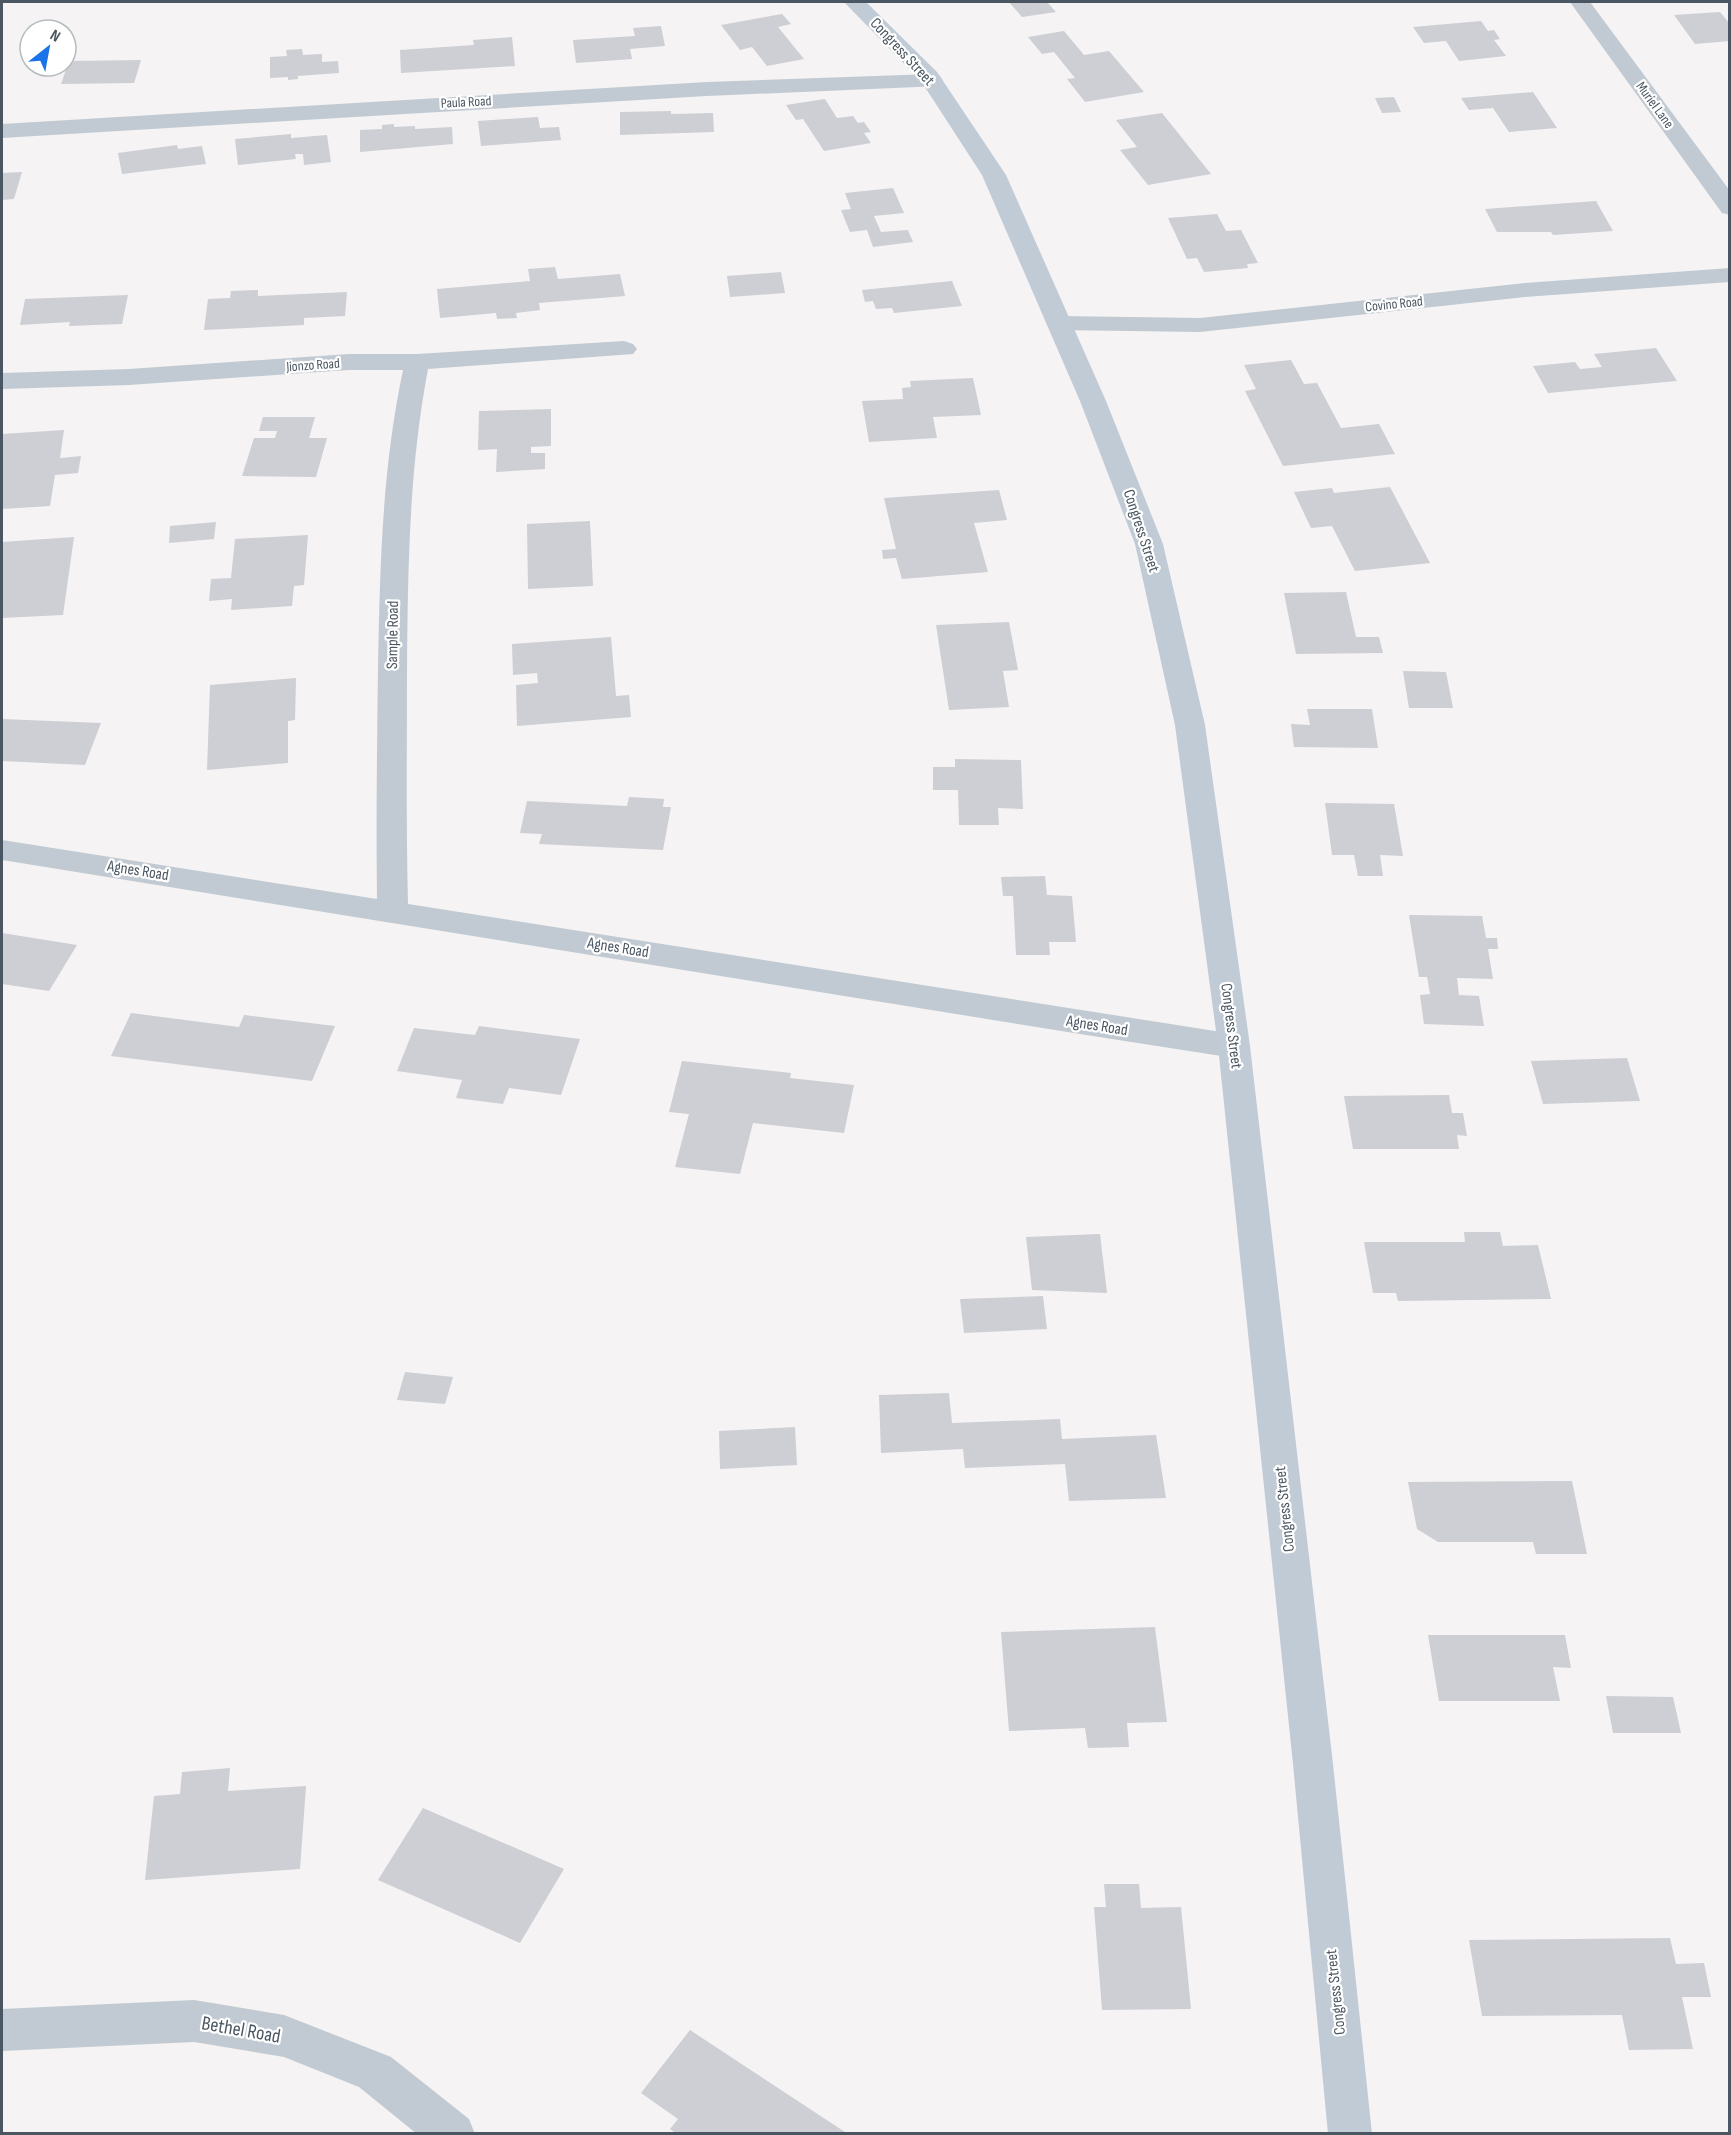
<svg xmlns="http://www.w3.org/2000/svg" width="1731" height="2135" viewBox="0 0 1731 2135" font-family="'Sofia Sans Condensed',sans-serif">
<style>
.building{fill:#cdcfd5}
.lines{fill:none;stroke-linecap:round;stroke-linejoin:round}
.street{fill:#c1cad2;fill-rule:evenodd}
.secondary{fill:#c1cbd6;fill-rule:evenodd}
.labels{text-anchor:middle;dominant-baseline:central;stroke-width:4.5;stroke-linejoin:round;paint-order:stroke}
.far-street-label{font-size:14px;fill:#4a5661;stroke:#fff}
.street-label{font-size:16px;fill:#4a5661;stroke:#fff}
.near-street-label{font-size:20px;fill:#4a5661;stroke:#fff}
</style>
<rect width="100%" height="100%" fill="#f5f3f3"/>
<!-- building -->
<g class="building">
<polygon points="1009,2 1047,2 1056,12 1022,17"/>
<polygon points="1720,12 1730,24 1730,41 1695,44 1674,15"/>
<polygon points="782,14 791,24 778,27 804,59 767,66 752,47 740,50 721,25"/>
<polygon points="1481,21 1488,31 1494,30 1500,39 1494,40 1506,56 1459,61 1446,41 1424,43 1413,27"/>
<polygon points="661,26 665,46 630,49 632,59 576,63 573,40 635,36 633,28"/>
<polygon points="1064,31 1084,55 1109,51 1144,92 1085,102 1067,79 1075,78 1054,52 1042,54 1028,37"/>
<polygon points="512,37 515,66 401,73 400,50 474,45 473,40"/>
<polygon points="302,49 303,55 322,54 322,62 338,61 339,73 298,76 298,79 288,80 288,77 270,78 270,57 287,56 286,50"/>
<polygon points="141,60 134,83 61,84 69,61"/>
<polygon points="1533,92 1557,128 1509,132 1493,108 1469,110 1461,98"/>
<polygon points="1394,97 1401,112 1382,113 1375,98"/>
<polygon points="825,99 837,118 853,116 858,123 864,122 871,132 864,133 871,143 824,151 803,119 796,120 786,105"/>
<polygon points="671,111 671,114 713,113 714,132 620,135 620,112"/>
<polygon points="1162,113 1211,174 1148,185 1120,150 1137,147 1116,120"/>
<polygon points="538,117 540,128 559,127 561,140 481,146 478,121"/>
<polygon points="394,124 394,127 415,126 415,129 452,127 453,144 360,152 360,130 382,129 382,125"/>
<polygon points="291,134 291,138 327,135 331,162 304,165 303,154 295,154 296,159 238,165 235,139"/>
<polygon points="177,145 178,149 202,146 206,164 122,174 118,153"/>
<polygon points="22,172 14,199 2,200 2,173"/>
<polygon points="893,188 904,213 874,216 881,232 908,230 913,242 873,247 867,230 850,232 841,210 851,209 845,193"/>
<polygon points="1596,201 1613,231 1553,235 1551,232 1497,232 1485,209"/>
<polygon points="1217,214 1226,231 1241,230 1258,263 1247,264 1248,268 1204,272 1197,258 1187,259 1168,218"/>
<polygon points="555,267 558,279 620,274 625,296 539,303 540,310 516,313 517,318 497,319 496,313 440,318 437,289 530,281 528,269"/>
<polygon points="781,272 785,293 730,297 727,276"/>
<polygon points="952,281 962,306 894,313 892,308 876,309 873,301 865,302 862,290"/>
<polygon points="258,290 258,296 347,292 345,316 304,318 304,325 204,330 208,299 230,298 231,291"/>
<polygon points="128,295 122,324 69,326 70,322 20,325 25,299"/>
<polygon points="1656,348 1677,381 1548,393 1533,366 1575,362 1580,369 1602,367 1594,354"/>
<polygon points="1291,360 1304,384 1317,383 1341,428 1379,424 1395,454 1283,466 1245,391 1256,389 1244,365"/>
<polygon points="973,378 981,415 933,417 937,438 869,442 862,401 903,399 902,388 911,387 910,381"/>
<polygon points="551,409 551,446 531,447 531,453 545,453 545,469 496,472 497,449 478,450 479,411"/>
<polygon points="263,417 315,417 309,438 327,438 316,477 242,476 254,438 275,438 277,431 259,431"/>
<polygon points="64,430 60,458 81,456 78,473 55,475 50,506 2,509 2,434"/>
<polygon points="1390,487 1430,563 1355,571 1332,526 1311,528 1294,492 1332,488 1334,493"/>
<polygon points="999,490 1007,520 974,523 988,572 902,579 896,558 883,559 882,550 896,549 884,498"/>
<polygon points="590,521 593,586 528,589 527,524"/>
<polygon points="216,522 214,539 169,543 170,526"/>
<polygon points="308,535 304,585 294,586 292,606 231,610 232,599 209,601 211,579 231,578 235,539"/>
<polygon points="74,537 63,615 2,618 2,542"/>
<polygon points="1346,592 1356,637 1379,637 1383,653 1296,654 1284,593"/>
<polygon points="1009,622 1018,670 1003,671 1009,707 949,710 936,625"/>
<polygon points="611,637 616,696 629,695 631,717 517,726 516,685 538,683 537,673 513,675 512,644"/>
<polygon points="1403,671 1446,672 1453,708 1409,708"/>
<polygon points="296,678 295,720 288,721 288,763 207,770 210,685"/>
<polygon points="1307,709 1372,709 1378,748 1294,747 1291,724 1310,725"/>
<polygon points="2,719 101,723 85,765 2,761"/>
<polygon points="955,759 1021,760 1023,809 998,808 999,825 959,825 958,790 933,790 933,767 955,767"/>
<polygon points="629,797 664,799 663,807 671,807 663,850 539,844 542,834 520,833 527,801 627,806"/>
<polygon points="1325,803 1394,804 1403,856 1380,855 1383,876 1358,876 1354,855 1332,855"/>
<polygon points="1045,876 1047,895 1072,896 1076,942 1049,942 1050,955 1016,955 1013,896 1003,896 1001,877"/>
<polygon points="1409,915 1482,916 1486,938 1497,938 1498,949 1488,949 1493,979 1457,978 1459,995 1479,996 1484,1026 1424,1024 1420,995 1430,994 1427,977 1419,977"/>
<polygon points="2,933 77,945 49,991 2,984"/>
<polygon points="131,1013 239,1027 244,1015 335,1026 312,1081 111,1056"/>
<polygon points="479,1026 580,1039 561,1095 509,1088 503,1104 456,1098 462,1080 397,1071 414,1028 475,1035"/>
<polygon points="1627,1058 1640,1101 1543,1104 1531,1061"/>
<polygon points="682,1061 791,1073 790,1078 854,1085 844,1133 753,1123 740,1174 675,1167 689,1114 669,1112"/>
<polygon points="1449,1095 1452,1113 1463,1113 1467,1136 1457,1135 1459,1149 1353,1149 1344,1096"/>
<polygon points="1464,1232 1500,1232 1503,1246 1538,1245 1551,1299 1398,1301 1396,1293 1373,1293 1364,1242 1465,1242"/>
<polygon points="1100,1234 1107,1293 1032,1290 1026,1237"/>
<polygon points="1043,1296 1047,1329 964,1333 960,1299"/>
<polygon points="405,1372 453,1377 445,1404 397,1400"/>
<polygon points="949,1393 952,1423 1060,1419 1062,1439 1156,1435 1166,1498 1069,1501 1065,1464 965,1468 963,1449 881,1453 879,1395"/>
<polygon points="795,1427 797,1465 720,1469 719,1431"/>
<polygon points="1572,1481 1587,1554 1536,1554 1533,1542 1438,1542 1417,1529 1408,1482"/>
<polygon points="1155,1627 1167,1722 1127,1723 1129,1747 1088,1748 1085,1728 1009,1731 1001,1632"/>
<polygon points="1428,1635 1565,1635 1571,1668 1553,1667 1560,1701 1439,1701"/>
<polygon points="1606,1696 1673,1697 1681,1733 1613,1733"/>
<polygon points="230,1768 228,1791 306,1786 300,1869 145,1880 154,1796 180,1794 182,1772"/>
<polygon points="423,1808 564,1869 520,1943 378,1880"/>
<polygon points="1104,1884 1139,1884 1141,1908 1181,1907 1191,2009 1102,2010 1094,1907 1106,1907"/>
<polygon points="1670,1938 1676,1964 1704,1963 1711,1997 1682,1997 1693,2049 1629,2050 1622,2015 1482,2016 1469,1940"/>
<polygon points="690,2030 848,2134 677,2134 670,2129 678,2119 641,2093"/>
</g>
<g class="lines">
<!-- street -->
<g class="street">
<polygon points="1570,2 1590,2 1730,191 1730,215 1722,213"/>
<polygon points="932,74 940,76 943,81 940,86 707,96 2,138 2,124 707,82"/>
<polygon points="1730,268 1730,282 1525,297 1200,332 1058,330 1049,328 1046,323 1049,318 1058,316 1200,318 1525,283"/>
<path d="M624,341L633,344L637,349L633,354L428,369C409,470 408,565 407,668C407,747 406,825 408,904L1234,1034L1246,1038L1250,1046L1246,1054L1234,1058L1080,1034L2,860V840L377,899C376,822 377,745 378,668C380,565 382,470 403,370H349L129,385L2,389V373L129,369L349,354H417Z"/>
<polygon points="194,2000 284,2015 391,2057 469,2119 475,2134 417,2134 359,2087 284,2057 194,2042 2,2051 2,2009"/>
</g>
<!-- secondary -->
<polygon class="secondary" points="844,2 866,2 937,72 1006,175 1106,401 1163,544 1205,725 1250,1046 1333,1764 1372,2134 1328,2134 1293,1764 1218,1046 1175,725 1135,544 1080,401 982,175 921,81"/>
</g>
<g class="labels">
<!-- far-street labels -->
<g class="far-street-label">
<text transform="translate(466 102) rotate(-3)">Paula Road</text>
<text transform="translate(1655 105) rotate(54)">Muriel Lane</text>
<text transform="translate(1394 304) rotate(-6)">Covino Road</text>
<text transform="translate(313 365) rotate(-4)">Jionzo Road</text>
</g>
<!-- street labels -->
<g class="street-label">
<text transform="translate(902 52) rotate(47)">Congress Street</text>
<text transform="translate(1141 531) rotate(72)">Congress Street</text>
<text transform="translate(393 635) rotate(-89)">Sample Road</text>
<text transform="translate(138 871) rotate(9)">Agnes Road</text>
<text transform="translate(618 948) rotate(9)">Agnes Road</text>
<text transform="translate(1097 1026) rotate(9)">Agnes Road</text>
<text transform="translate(1231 1026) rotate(83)">Congress Street</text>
<text transform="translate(1285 1509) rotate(-96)">Congress Street</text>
<text transform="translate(1336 1992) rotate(-96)">Congress Street</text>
</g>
<!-- near-street labels -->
<g class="near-street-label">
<text transform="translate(241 2030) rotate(10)">Bethel Road</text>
</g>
</g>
<!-- border -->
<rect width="1731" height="2135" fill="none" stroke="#4a5661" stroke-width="6"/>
<!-- north arrow -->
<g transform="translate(48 48) rotate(31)"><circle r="28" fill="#ffffff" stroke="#b7bbc0" stroke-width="1.5"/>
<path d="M0-4.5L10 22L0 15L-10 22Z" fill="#1a73e8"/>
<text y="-9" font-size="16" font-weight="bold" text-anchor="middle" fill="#4a5661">N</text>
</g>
</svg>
